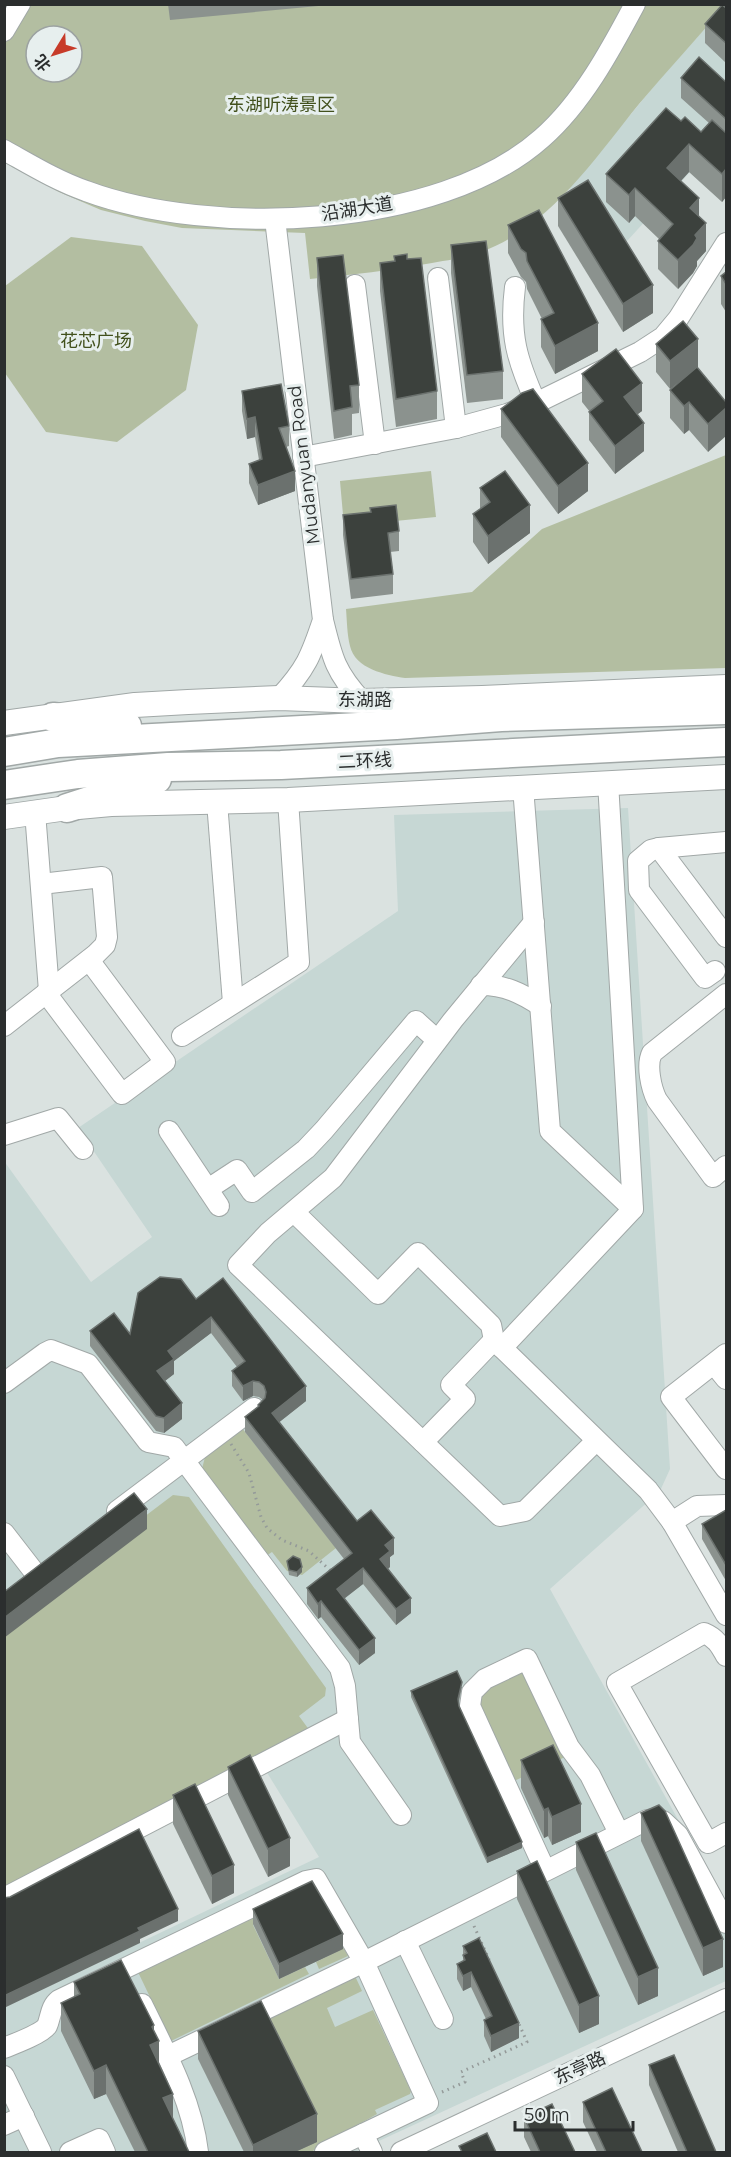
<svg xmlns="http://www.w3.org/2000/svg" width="731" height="2157" viewBox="0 0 731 2157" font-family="Montserrat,'Noto Sans SC',sans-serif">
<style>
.built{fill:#c6d7d4}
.green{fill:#b3bea1;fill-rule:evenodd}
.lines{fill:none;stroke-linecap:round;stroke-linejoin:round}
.minor-casing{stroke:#a1a8a7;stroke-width:22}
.major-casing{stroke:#a1a8a7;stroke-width:26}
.highway-casing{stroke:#a1a8a7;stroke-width:31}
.path{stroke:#949a99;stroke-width:3;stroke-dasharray:1.5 4.5;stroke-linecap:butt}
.minor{stroke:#fff;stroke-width:20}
.major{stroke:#fff;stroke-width:24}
.highway{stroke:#fff;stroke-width:28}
.wall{fill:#8b928e}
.shaded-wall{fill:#6b716e}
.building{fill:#3c413d;stroke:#6b716e;stroke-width:1.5}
.labels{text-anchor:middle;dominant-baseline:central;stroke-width:6;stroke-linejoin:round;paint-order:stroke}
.park-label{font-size:18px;fill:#42511d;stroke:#e7efee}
.street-label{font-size:18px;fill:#2b2e2e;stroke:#e7efee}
</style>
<rect width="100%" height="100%" fill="#dae2e0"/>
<!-- built -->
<g class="built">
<polygon points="726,5 726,138 723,136 627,241 569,189 660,79"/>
<polygon points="628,808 670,1469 660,1491 550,1589 726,1906 726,1981 355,2152 5,2152 5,2007 319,1857 258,1758 5,1890 4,1161 91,1282 152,1237 78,1128 398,911 394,815"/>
</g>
<!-- green -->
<g class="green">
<path d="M4,5H726C697,38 668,70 639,104C595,158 550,227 481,252C466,258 448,260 432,263C392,270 351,275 310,279L305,233L182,228L145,221L101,210L59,192L5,163ZM36,36H72V72H36Z"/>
<polygon points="71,237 142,246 198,325 186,390 117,442 46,432 5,373 5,286"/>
<path d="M726,455V668L405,678C386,675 355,669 350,646C347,634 347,621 346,609L472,592L542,529Z"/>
<polygon points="431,471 436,517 344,526 340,481"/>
<polygon points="242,1428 336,1548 302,1575 287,1571 272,1552 266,1556 201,1473 205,1457"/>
<polygon points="173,1495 189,1497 326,1688 325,1696 299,1716 310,1731 5,1890 5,1612 140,1520"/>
<polygon points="526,1667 567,1756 510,1783 475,1697 476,1694"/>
<polygon points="277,1905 253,1925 279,1979 305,1967 309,1974 171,2041 138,1972"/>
<polygon points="344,1948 348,1956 319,1969 316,1962"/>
<polygon points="355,1976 362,1991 327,2008 335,2027 373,2010 411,2091 410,2094 375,2110 377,2114 311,2152 298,2152 240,2030"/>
</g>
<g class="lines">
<!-- minor casing -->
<g class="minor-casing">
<g id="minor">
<polyline points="4,31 20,4"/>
<path d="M4,150C31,165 57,181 86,191C210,237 439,230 542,138C582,103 610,51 635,4"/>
<path d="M275,219L323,620C311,656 306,669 279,698"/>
<polyline points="438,278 456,428"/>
<polyline points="355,285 375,444"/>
<path d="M515,287C509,335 517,360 536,403"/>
<polyline points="303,457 456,428 507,414 536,403 640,352 663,337 678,319 726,243"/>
<path d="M323,620C332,657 335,672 362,701"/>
<polyline points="523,787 550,1131 633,1209"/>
<polyline points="217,802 233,1003"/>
<polyline points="35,812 49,991"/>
<polyline points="659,848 726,937"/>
<polyline points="534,922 453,1020 333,1178 268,1233 238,1265 500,1516 525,1511 596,1441"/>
<polyline points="715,971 705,978 639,890 638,861 651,850 659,848 726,842"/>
<path d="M481,985C505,985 521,993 541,1006"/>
<polyline points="46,993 122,1094 165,1062 89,960"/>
<path d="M726,994L652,1053C646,1065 651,1088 657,1100L713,1177L726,1166"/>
<polyline points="4,1026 95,955 105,945 107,937 102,877 41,884"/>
<polyline points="182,1036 299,962 288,800"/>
<polyline points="169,1131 219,1206"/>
<polyline points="4,1135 58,1118 83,1149"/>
<polyline points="208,1189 237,1170 252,1192 306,1149 324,1130 416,1021 437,1040"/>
<polyline points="294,1212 378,1294 418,1253 491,1325 494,1340"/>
<polyline points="502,1348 633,1209 608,782"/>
<polyline points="726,1354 671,1397 726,1469"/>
<polyline points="714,1364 726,1379"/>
<polyline points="4,1383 45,1353 51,1350 88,1364 148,1442 174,1447 340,1668 345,1686 350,1742 401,1815"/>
<polyline points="423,1442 465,1399 451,1385 494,1340 648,1490 672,1522 726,1615"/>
<polyline points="117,1511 254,1408"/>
<polyline points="672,1522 697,1506 726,1505"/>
<polyline points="4,1533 35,1573"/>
<path d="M726,1656C720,1645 716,1638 704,1633L617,1683L708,1843L726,1833"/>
<polyline points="545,1870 470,1706 472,1692 485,1679 527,1659 569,1747 590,1775 619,1833"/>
<polyline points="4,1898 348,1719"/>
<polyline points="405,1941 443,2019"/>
<path d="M142,2004C165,2051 192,2100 198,2152"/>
<path d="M4,2048C14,2044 41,2034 47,2026C51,2017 50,2007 59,2000L306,1881L316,1879L364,1962L428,2103L325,2152"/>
<polyline points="168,2056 364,1962 647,1820 653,1819 663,1821 678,1835 726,1923"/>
<polyline points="4,2076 41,2152"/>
<polyline points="4,2125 24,2116"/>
<polyline points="363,2134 372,2152"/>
<polyline points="70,2152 99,2139 105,2152"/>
<polyline points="401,2152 726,1999"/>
</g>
</g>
<!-- major casing -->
<g class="major-casing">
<g id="major">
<polyline points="4,723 135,705 188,702 279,698 362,701 482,698 726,687"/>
<polyline points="4,817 67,808 111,804 288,800 726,777"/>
</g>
</g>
<!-- highway casing -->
<g class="highway-casing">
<g id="highway">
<polyline points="53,717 127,726"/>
<polyline points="4,752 58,743 396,725 501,717 726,710"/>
<polyline points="4,785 78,774 168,767 281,765 726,742"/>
<polyline points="67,808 157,779"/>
</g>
</g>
<!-- path -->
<g class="path">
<polyline points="231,1444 249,1473 261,1517 267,1528 282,1540 309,1551 332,1572"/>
<polyline points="474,1926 491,1964"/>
<polyline points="442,2092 465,2082 461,2072 527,2042 519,2024"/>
</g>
<!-- minor -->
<use href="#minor" class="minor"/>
<!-- major -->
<use href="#major" class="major"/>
<!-- highway -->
<use href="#highway" class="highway"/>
</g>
<!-- wall -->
<g class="wall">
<polygon points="168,4 329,4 329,5 170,20"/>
<polygon points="726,8 726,63 705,43 705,24"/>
<polygon points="681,78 726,82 726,197 722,202 689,172 681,181 699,217 706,251 697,261 697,266 693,273 678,289 658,269 658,241 659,239 635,216 629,223 606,202 606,174 681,121 701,132 709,123 681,98"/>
<polygon points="558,198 653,313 623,332 558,226"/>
<polygon points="508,225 598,351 555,374 541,347 541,319 542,319 527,289 526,282 521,277 508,253"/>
<polygon points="451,245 503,371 503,399 467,403 451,273"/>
<polygon points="394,256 407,259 437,391 437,419 396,427 380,291 380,263 394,261"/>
<polygon points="317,258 359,385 359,413 352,414 352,435 334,439 317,286"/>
<polygon points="726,272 726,312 721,304 721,276"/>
<polygon points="656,344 698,367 697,368 726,402 708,452 689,430 684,434 670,418 670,390 689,374 670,389 656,372"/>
<polygon points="582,374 642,411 637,414 644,451 615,474 589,440 589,412 590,412 582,402"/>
<polygon points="242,391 289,426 289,446 286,447 295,491 258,505 249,483 249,464 259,460 255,437 247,439 242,411"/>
<polygon points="501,409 588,491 558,514 501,437"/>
<polygon points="480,488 530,533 488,564 473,542 473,514 480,509"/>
<polygon points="370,508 399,531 399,551 390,552 393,574 393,594 351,599 343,535 343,515 370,512"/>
<polygon points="196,1299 306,1401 279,1422 357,1521 394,1554 390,1557 390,1567 388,1569 411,1613 396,1625 363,1584 344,1599 375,1653 359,1665 321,1617 318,1619 307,1604 307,1588 344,1559 245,1432 245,1417 258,1407 258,1405 263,1400 259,1397 253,1396 243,1401 232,1386 232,1371 237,1367 211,1333 174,1361 174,1374 165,1381 182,1419 164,1433 156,1431 90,1346 90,1331 130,1334"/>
<polygon points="726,1510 726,1581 702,1539 702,1524"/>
<polygon points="287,1561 302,1572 297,1577 289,1575"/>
<polygon points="462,1687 459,1702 459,1706 522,1848 487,1863 411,1697 411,1691"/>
<polygon points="521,1760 581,1832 552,1845 548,1836 544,1838 521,1788"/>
<polygon points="228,1767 290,1866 268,1877 228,1795"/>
<polygon points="173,1795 234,1893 212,1904 173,1824"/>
<polygon points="641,1813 723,1967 703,1976 641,1841"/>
<polygon points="576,1842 658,1996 638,2005 576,1870"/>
<polygon points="517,1871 599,2024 579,2033 517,1899"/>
<polygon points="253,1909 343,1949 279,1979 253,1924"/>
<polygon points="463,1946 519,2038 491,2052 484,2036 484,2020 486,2019 471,1987 463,1991 457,1979 457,1964 463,1961"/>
<polygon points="74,1982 154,2032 159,2063 173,2119 189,2152 135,2152 106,2094 94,2099 61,2031 61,2003 74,1997"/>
<polygon points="198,2031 317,2142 295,2152 244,2152 198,2059"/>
<polygon points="649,2065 716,2152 678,2152 649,2085"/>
<polygon points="583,2102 642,2152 597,2152 583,2122"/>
<polygon points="524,2117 575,2152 531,2152 524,2137"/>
</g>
<!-- shaded-wall -->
<g class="shaded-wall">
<polygon points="689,144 689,172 667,196 667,168"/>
<polygon points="726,169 726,197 722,202 722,174"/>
<polygon points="635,188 635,216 629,223 629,195"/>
<polygon points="699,198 699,226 690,208"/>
<polygon points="706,223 706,251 697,261 697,266 693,273 678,289 678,260 695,235"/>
<polygon points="653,285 653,313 623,332 623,304"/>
<polygon points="598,323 598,351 555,374 555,346"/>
<polygon points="698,339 698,367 670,389 670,361"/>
<polygon points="642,383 642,411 624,425 624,397"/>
<polygon points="689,402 689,430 684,434 684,406"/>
<polygon points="726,408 726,436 708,452 708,424"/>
<polygon points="255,417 255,437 247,439 247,419"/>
<polygon points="644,423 644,451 615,474 615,446"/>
<polygon points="588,463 588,491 558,514 558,486"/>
<polygon points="295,471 295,491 258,505 258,485"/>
<polygon points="530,505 530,533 488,564 488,536"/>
<polygon points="211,1317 211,1333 174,1361 174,1374 157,1387 157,1371 168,1351"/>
<polygon points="253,1381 253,1396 243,1401 243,1386"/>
<polygon points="306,1386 306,1401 272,1428 272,1413"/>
<polygon points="182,1403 182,1419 164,1433 164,1418"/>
<polygon points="147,1509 147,1529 4,1638 4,1618"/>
<polygon points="394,1538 394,1554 390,1557 390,1567 380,1574 380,1559 385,1545"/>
<polygon points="302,1567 302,1572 297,1577 297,1572"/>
<polygon points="363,1568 363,1584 337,1604 337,1589"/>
<polygon points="411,1598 411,1613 396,1625 396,1609"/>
<polygon points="321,1601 321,1617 318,1619 318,1604"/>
<polygon points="375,1638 375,1653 359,1665 359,1650"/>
<polygon points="581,1804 581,1832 552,1845 552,1817"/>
<polygon points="548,1808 548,1836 544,1838 544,1810"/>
<polygon points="290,1838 290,1866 268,1877 268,1849"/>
<polygon points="522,1842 522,1848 487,1863 487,1858"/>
<polygon points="234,1865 234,1893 212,1904 212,1876"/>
<polygon points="178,1909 178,1921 140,1939 140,1943 4,2008 4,1996 138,1928"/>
<polygon points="343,1934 343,1949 279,1979 279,1964"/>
<polygon points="723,1939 723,1967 703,1976 703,1948"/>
<polygon points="658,1968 658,1996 638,2005 638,1977"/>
<polygon points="471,1972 471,1987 463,1991 463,1976"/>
<polygon points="599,1996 599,2024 579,2033 579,2005"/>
<polygon points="519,2023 519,2038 491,2052 491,2036"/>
<polygon points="154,2025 154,2043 159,2041 159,2069 150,2045 152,2027"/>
<polygon points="106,2065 106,2094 94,2099 94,2071"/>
<polygon points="173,2094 173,2122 163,2098"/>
<polygon points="317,2114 317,2142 295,2152 253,2152 253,2145"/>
</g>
<!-- building -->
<g class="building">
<polygon points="722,5 726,8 726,43 705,24"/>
<polygon points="699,57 726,82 726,119 681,78"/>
<polygon points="666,108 681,121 685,117 701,132 712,120 726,133 726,169 722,174 689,144 667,168 699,198 690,208 706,223 695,235 697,238 693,245 678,260 658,241 673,224 635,188 629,195 606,174"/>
<polygon points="588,180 653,285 623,304 558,198"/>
<polygon points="539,210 598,323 555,346 541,319 554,313 527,261 526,253 521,249 508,225"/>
<polygon points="486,241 503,371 467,375 451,245"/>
<polygon points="407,254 407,259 421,258 437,391 396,399 380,263 395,261 394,256"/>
<polygon points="343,255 359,385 350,386 352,407 334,411 317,258"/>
<polygon points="726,272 726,284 721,276"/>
<polygon points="683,321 698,339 670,361 656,344"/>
<polygon points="616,349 642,383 624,397 644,423 615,446 589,412 603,401 582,374"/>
<polygon points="697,367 726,402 726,408 708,424 689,402 684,406 670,390"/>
<polygon points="281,384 289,426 279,428 295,471 258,485 249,464 262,459 255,417 247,419 242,391"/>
<polygon points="533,389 588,463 558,486 501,409 522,393"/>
<polygon points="505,471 530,505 488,536 473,514 490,502 480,488"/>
<polygon points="396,505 399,531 388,533 393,574 351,579 343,515 371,512 370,508"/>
<polygon points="160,1277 181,1279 196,1299 223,1278 306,1386 272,1413 357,1521 371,1510 394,1538 385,1545 390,1551 380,1559 411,1598 396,1609 363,1568 337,1589 375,1638 359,1650 321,1601 318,1604 307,1588 352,1553 245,1417 259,1406 258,1405 265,1398 266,1392 264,1386 259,1382 253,1381 243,1386 232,1371 245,1361 211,1317 168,1351 174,1359 157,1371 182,1403 164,1418 156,1416 90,1331 114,1313 130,1334 138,1293"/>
<polygon points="134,1493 147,1509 4,1618 4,1592"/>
<polygon points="726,1510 726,1565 702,1524"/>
<polygon points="293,1556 300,1559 302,1567 297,1572 289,1570 287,1561"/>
<polygon points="457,1671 462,1682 458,1699 459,1706 522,1842 487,1858 411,1691"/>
<polygon points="553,1745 581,1804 552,1817 548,1808 544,1810 521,1760"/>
<polygon points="250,1755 290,1838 268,1849 228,1767"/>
<polygon points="195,1784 234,1865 212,1876 173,1795"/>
<polygon points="659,1805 665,1811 723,1939 703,1948 641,1813"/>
<polygon points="139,1829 178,1909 138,1928 140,1931 4,1996 4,1898 10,1897"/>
<polygon points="596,1833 658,1968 638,1977 576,1842"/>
<polygon points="537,1861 599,1996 579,2005 517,1871"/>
<polygon points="312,1881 343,1934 279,1964 253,1909"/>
<polygon points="479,1938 519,2023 491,2036 484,2020 492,2016 471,1972 463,1976 457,1964 465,1960 463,1955 467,1953 463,1946"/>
<polygon points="121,1960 154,2025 152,2027 159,2041 150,2045 173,2094 163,2098 189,2152 148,2152 106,2065 94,2071 61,2003 80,1994 74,1982"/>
<polygon points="261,2001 317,2114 253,2145 198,2031"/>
<polygon points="674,2055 716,2152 687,2152 649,2065"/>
<polygon points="612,2088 642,2152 606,2152 583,2102"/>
<polygon points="552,2104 575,2152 540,2152 524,2117"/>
<polygon points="487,2133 496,2152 462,2152 459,2146"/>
</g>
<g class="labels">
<!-- park labels -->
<g class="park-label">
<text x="281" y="105">东湖听涛景区</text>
<text x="96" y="341">花芯广场</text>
</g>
<!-- street labels -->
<g class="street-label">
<text transform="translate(357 209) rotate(-9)">沿湖大道</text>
<text transform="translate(304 465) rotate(-97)">Mudanyuan Road</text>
<text x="365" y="700">东湖路</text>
<text transform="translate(365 761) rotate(-3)">二环线</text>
<text transform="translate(580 2068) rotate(-25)">东亭路</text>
</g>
</g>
<!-- border -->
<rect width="731" height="2157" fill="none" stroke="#2b2e2e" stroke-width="12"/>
<!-- north arrow -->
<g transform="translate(54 54) rotate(232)"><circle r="28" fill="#e7efee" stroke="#9ca2a1" stroke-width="1.5"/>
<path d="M0-4.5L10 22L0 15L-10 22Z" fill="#c73b29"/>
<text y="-9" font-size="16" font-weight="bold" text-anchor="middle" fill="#2b2e2e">北</text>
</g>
<!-- scale -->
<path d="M515 2121v9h118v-9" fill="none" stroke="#2b2e2e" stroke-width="3"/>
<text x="524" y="2121" font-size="18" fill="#2b2e2e" stroke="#e7efee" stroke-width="4.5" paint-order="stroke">50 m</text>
</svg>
